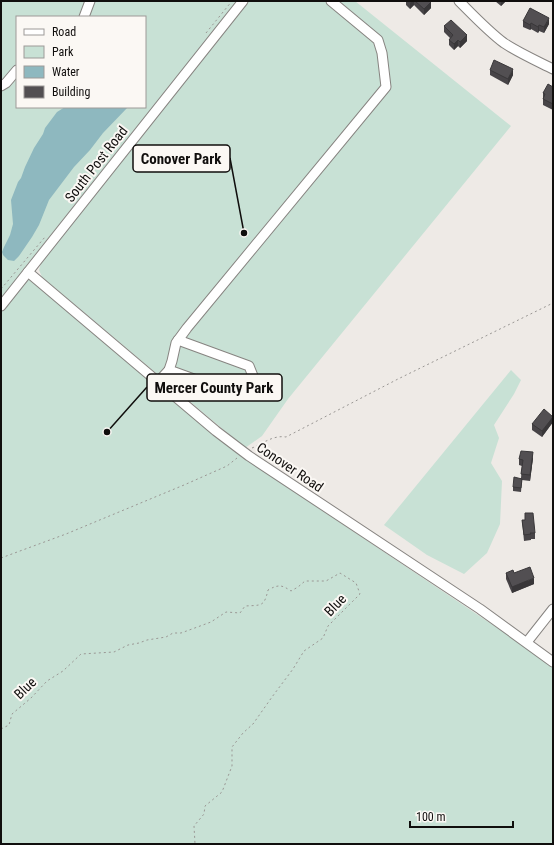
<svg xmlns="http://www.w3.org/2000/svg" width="554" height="845" viewBox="0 0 554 845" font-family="'Roboto Condensed',sans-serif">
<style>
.green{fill:#c8e1d5;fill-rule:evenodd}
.water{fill:#8eb8bf}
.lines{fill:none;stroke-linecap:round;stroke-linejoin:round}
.minor-casing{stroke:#878481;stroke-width:11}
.path{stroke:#9a9794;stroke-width:1;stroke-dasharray:2 3;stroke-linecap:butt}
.minor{stroke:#fff;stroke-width:9}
.wall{fill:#474447}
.shaded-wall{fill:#393739}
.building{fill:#524f52;stroke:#393739}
.labels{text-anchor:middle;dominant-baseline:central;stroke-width:4;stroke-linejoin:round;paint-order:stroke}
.street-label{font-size:14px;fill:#100e0d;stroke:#fbf8f4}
.leader{fill:none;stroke:#100e0d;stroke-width:1.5}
.callout-dot{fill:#100e0d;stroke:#fbf8f4;stroke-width:1.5}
.callout{fill:#fbf8f4;stroke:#100e0d;stroke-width:1.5}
.callout-label{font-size:15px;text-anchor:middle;font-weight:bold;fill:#100e0d}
</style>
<rect width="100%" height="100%" fill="#eeeae6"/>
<!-- green -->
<g class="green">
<path d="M1,1H237L22,271L35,282L241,456L530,650L553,667V844H1ZM17,17H145V107H17Z"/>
<polygon points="248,1 355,1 511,126 288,399 262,436 245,448 42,277 39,270 41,263 89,203"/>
<polygon points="511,370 521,380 514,394 494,425 499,438 491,463 502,481 500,524 487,553 464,574 427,555 384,525"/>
</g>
<!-- water -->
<polygon class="water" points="65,107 128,107 103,133 90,150 74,167 49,200 39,225 32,237 19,256 14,261 8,260 3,255 2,252 4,247 10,235 13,224 11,200 18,182 21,178 25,167 34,148 43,134 45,128 57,112"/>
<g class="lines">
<!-- minor casing -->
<g class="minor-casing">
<g id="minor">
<path d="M459,1C473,15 488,31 504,43C519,53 537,61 553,69"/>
<polyline points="84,17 90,1"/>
<polyline points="1,86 6,83 17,70"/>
<polyline points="28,272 216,431 249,456 480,609 553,662"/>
<polyline points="1,306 243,1"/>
<path d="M169,370L235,394C247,391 249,387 253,376L249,366L178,340"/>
<polyline points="158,382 169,370 172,361 176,343 187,328 386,87 382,53 378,40 331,1"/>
<polyline points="527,642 553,609"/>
</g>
</g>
<!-- path -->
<g class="path">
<polyline points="206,33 232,1"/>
<polyline points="1,289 45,237"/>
<path d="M252,448C264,443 273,435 286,437L398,379L553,303"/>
<polyline points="1,558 66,534 184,485 227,466 237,458"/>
<path d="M1,729L9,725L12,714L31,698L47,681L63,671L81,654L114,652L128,645L139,643L147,640L166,637L173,633H181L192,629L211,622L226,612L240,613L245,606C262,605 264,607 268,590C279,584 282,585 291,591L298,587L305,581H326L340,573L356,583L360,594L328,626L323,638L304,651L293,669L272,697L253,724L243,733L232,747V766L222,792L205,806L204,814L194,826L195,844"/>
</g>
<!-- minor -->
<use href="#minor" class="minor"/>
</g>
<!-- wall -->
<g class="wall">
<polygon points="406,1 430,1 431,8 424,15 414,5 410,9 406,5"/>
<polygon points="495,1 506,1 501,6"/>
<polygon points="523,21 549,24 544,33 539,31 538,33 531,29 530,30 523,27"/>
<polygon points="444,26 467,41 460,48 458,46 454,50 449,45 449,40 450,38 444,32"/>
<polygon points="490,70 513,75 508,85 490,75"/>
<polygon points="553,87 553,110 543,105 543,93"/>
<polygon points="553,416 553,422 542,437 532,430 532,424"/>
<polygon points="533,458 530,481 522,480 521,492 513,491 513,487 521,478 522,466 519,465 519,459"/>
<polygon points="525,513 535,533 535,539 531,539 531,540 524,541 522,520 525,520"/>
<polygon points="506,573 514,573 534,584 512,593 506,579"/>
</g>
<!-- shaded-wall -->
<g class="shaded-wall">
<polygon points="412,1 414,1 414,5 410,9 410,3"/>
<polygon points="501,1 506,1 501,6"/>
<polygon points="431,2 431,8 424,15 424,9"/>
<polygon points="549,18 549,24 544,33 544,27"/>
<polygon points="531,23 531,29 530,30 530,25"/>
<polygon points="539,25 539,31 538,33 538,27"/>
<polygon points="467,35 467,41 460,48 460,42"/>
<polygon points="458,40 458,46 454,50 454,44"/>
<polygon points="513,69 513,75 508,85 508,79"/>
<polygon points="553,417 553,422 542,437 542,431"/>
<polygon points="533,452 533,458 530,481 530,475"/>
<polygon points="534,578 534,584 512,593 512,587"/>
</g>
<!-- building -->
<g class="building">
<polygon points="415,1 430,1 431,2 424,9"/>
<polygon points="530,8 549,18 544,27 539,25 538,27 531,23 530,25 523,21"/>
<polygon points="451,20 467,35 460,42 458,40 454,44 449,40 453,35 444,26"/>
<polygon points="494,60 513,69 508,79 490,70"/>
<polygon points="548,84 553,87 553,104 543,99 545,94 543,93"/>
<polygon points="544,409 553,417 542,431 532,424"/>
<polygon points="521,451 533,452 530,475 521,474 523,460 519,459"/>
<polygon points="514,477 522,479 521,488 513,487"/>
<polygon points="525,513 533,513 535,533 530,533 531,534 524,535 522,520 525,520"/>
<polygon points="530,567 534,578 512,587 506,573 513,570 514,573"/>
</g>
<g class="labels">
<!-- street labels -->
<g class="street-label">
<text transform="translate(96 164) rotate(-52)">South Post Road</text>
<text transform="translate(290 467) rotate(34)">Conover Road</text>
<text transform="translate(335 605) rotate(-46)">Blue</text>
<text transform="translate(25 688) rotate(-44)">Blue</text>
</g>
</g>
<!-- callouts -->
<path class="leader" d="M244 233L230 158M107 432L147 387"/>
<g class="callout-dot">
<circle cx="244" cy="233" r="4"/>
<circle cx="107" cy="432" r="4"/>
</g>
<g class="callout">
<rect x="133" y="145" width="97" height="27" rx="4"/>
<rect x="147" y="374" width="135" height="27" rx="4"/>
</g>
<g class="callout-label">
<text x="181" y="164">Conover Park</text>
<text x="214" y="393">Mercer County Park</text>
</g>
<!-- border -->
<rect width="554" height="845" fill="none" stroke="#100e0d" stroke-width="4"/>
<!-- legend -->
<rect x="16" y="16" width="130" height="92" fill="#fbf8f4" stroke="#9d9a98"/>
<rect x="24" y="29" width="20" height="6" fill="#ffffff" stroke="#9d9a98"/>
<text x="52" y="36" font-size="12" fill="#100e0d">Road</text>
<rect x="24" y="46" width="20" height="12" fill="#c8e1d5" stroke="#9d9a98"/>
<text x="52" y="56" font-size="12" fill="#100e0d">Park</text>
<rect x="24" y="66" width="20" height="12" fill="#8eb8bf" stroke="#9d9a98"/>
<text x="52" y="76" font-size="12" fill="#100e0d">Water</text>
<rect x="24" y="86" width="20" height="12" fill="#524f52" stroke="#9d9a98"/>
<text x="52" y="96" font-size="12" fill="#100e0d">Building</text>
<!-- scale -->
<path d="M410 821v6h103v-6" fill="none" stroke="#100e0d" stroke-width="2"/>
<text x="416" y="821" font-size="12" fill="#100e0d" stroke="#fbf8f4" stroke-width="3" paint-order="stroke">100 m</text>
</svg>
